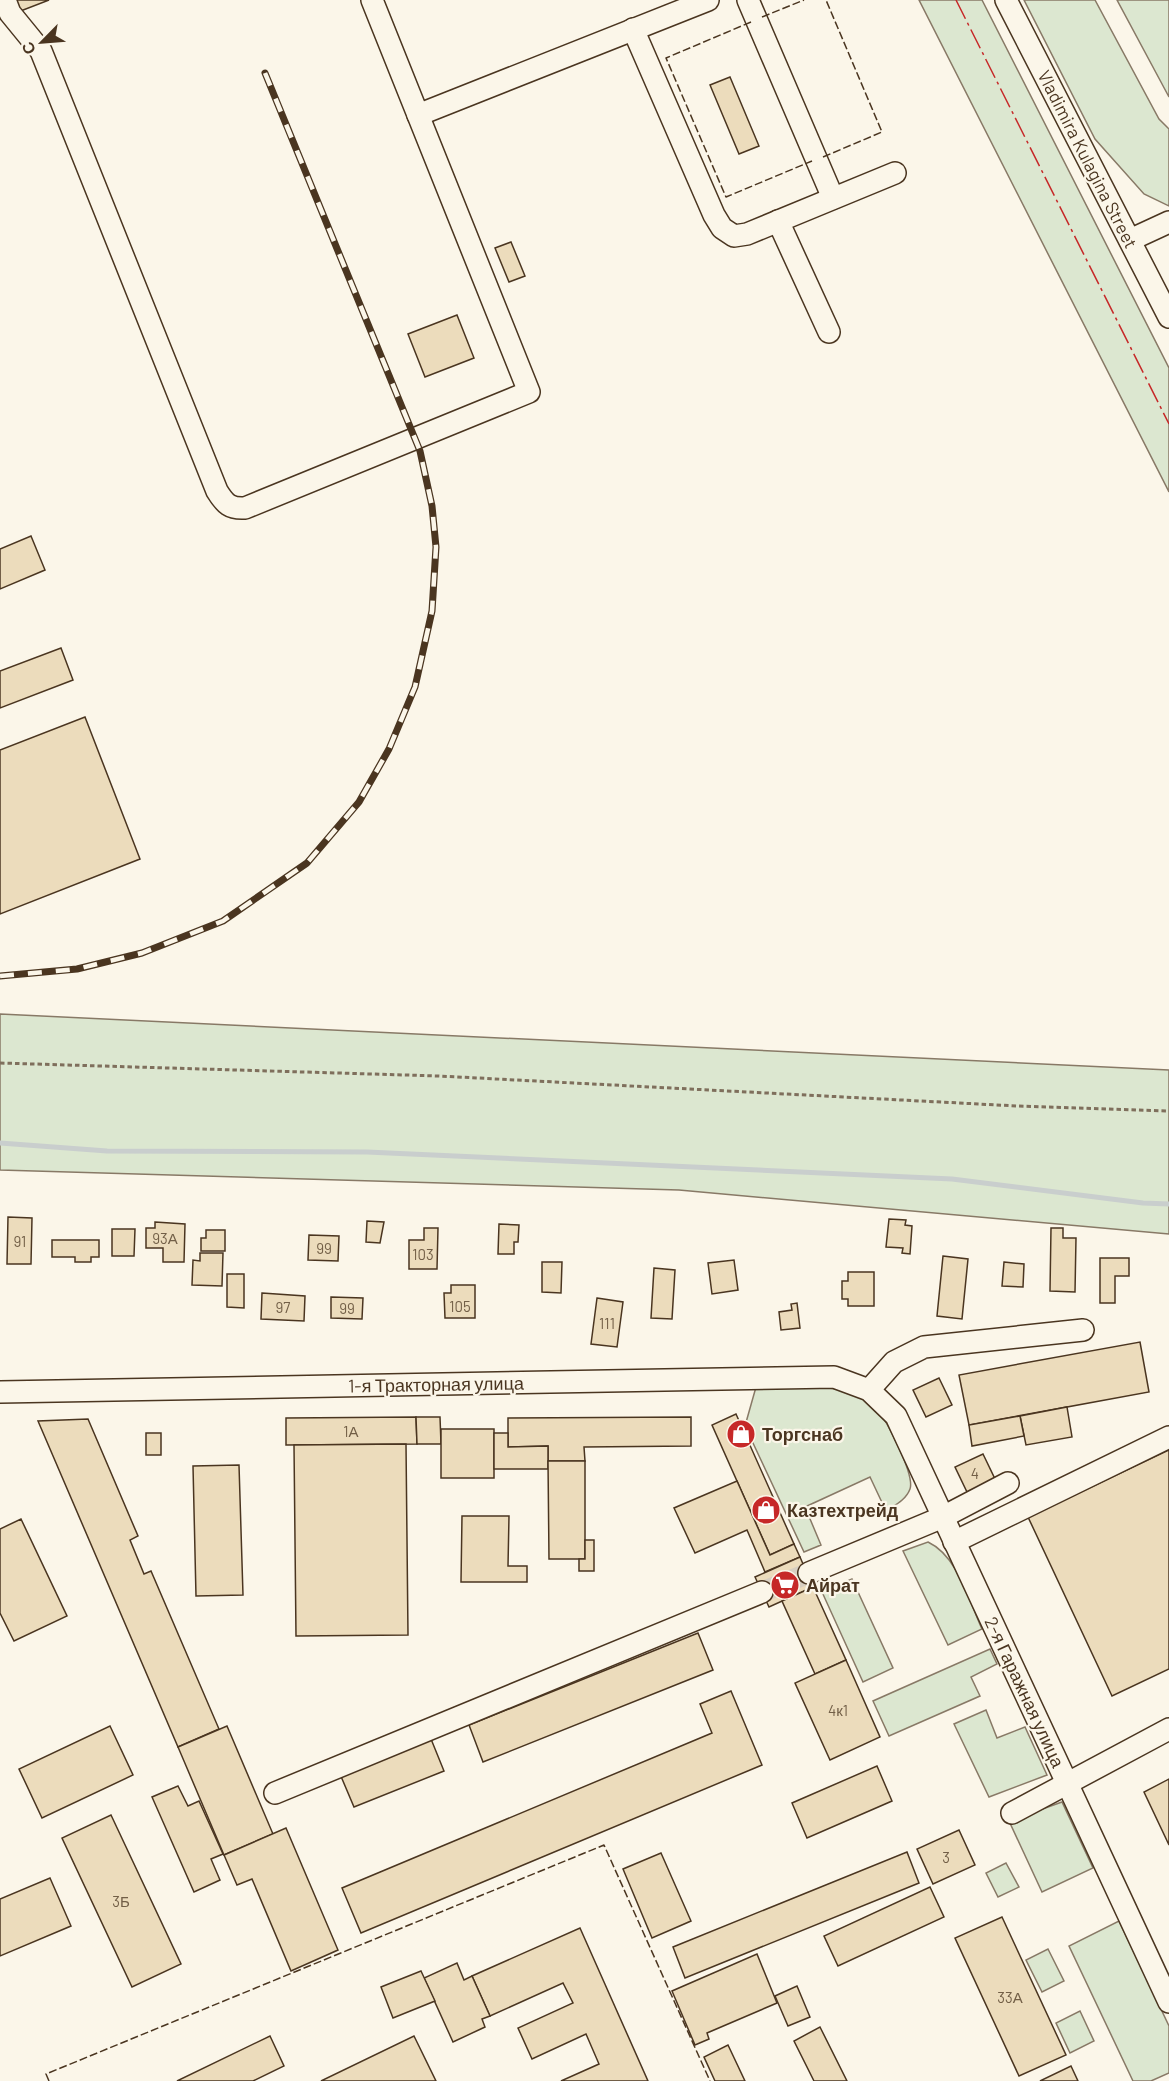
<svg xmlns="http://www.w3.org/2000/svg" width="1169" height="2081" viewBox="0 0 1169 2081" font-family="Barlow,sans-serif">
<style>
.green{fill:#dce7d0;stroke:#887966;stroke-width:1.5}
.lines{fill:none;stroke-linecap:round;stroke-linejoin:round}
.stream{stroke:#c9cecd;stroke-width:5}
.building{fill:#ecdcbc;stroke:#4a3520;stroke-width:1.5}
.minor-tunnel{stroke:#d8cfc1;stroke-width:21;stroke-dasharray:21 10;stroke-linecap:butt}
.minor-casing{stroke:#4a3520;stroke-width:24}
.path{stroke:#7f6f5c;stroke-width:3;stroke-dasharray:4.5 3;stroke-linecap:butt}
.minor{stroke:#fbf6e9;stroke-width:21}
.rail-casing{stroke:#4a3520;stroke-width:7}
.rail{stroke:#fbf6e9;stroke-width:4.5;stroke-dasharray:14;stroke-linecap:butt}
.fence{stroke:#4a3520;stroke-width:1.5;stroke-dasharray:8 3;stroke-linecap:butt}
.power{stroke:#c62828;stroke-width:1.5;stroke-dasharray:21 4.5 3 4.5;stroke-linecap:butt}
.labels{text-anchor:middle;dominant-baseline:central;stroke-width:4.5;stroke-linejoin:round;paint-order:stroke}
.number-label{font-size:15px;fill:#725f47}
.street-label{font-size:18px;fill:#4a3520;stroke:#fbf6e9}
.poi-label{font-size:18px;font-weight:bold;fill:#4a3520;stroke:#fbf6e9;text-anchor:start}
</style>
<rect width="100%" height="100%" fill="#fbf6e9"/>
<!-- green -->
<g class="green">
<polygon points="919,0 982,0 1169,368 1169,492"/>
<polygon points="1024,0 1095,0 1159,119 1169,129 1169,206 1144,194 1095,139"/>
<polygon points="1117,0 1169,0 1169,97"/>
<polygon points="0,1014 1169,1070 1169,1234 679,1190 0,1170"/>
<path d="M756,1387C783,1388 819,1385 845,1390C856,1393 869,1401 877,1409C887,1421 915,1475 910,1489C906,1500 895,1505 886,1511L870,1477L805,1507L821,1545L804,1552L745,1426Z"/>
<path d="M928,1542C958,1556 969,1601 982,1629L948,1645L903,1551Z"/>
<polygon points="852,1579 893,1668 863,1682 822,1592"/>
<polygon points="990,1649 997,1664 971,1677 980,1696 889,1736 873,1701"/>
<polygon points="986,1710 997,1738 1025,1727 1047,1775 989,1797 954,1724"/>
<polygon points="1062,1802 1093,1868 1042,1892 1009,1821"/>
<polygon points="1006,1863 1019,1887 998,1897 986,1873"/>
<polygon points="1119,1921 1169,2026 1169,2073 1151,2081 1133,2081 1069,1946"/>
<polygon points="1048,1949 1064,1981 1042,1992 1026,1960"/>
<polygon points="1080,2011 1094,2041 1070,2053 1056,2023"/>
</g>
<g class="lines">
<!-- stream -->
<polyline class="stream" points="0,1143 107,1151 367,1152 952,1179 1143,1203 1169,1204"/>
</g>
<!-- building -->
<g class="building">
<polygon points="14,0 49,0 18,12"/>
<polygon points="730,77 759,146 739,154 710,85"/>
<polygon points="511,242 525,276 509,282 495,248"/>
<polygon points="457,315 474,358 425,377 408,334"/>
<polygon points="31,536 45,570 0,589 0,549"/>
<polygon points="61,648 73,680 0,708 0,671"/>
<polygon points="85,717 140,859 0,914 0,750"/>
<polygon points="8,1217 32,1218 31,1264 7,1264"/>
<polygon points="889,1219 906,1220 905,1225 912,1226 910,1254 902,1253 903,1248 886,1247"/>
<polygon points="367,1221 384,1222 380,1243 366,1242"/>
<polygon points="155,1222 185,1224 184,1262 163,1262 163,1248 146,1248 146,1228 155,1228"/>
<polygon points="499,1224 519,1225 518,1242 514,1242 514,1254 498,1254"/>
<polygon points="424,1228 438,1228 437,1269 409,1269 409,1240 424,1240"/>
<polygon points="1051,1228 1063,1228 1063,1238 1076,1238 1075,1292 1050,1291"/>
<polygon points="112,1229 135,1229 134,1256 112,1256"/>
<polygon points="206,1230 225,1230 225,1251 201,1251 201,1238 206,1238"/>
<polygon points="309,1235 339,1236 338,1261 308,1260"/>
<polygon points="52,1240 99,1240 99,1257 91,1257 91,1262 75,1262 75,1257 52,1257"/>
<polygon points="200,1253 223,1253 222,1286 192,1285 193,1260 200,1261"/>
<polygon points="943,1256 968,1259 962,1319 937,1316"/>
<polygon points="1100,1258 1129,1258 1129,1276 1115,1276 1115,1303 1100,1303"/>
<polygon points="734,1260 738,1290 712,1294 708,1263"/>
<polygon points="542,1262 562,1262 561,1293 542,1292"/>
<polygon points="1004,1262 1024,1264 1023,1287 1002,1286"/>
<polygon points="654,1268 675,1270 672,1319 651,1318"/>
<polygon points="848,1272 874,1272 874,1306 848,1306 848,1299 842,1299 842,1281 848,1281"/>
<polygon points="227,1274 244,1274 244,1308 227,1307"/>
<polygon points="451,1285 475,1285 475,1318 445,1318 444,1293 451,1293"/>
<polygon points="262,1293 305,1296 304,1321 261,1319"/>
<polygon points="331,1297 363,1298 362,1319 331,1318"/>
<polygon points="597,1298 623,1302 617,1347 591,1344"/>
<polygon points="797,1303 800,1328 781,1330 779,1312 792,1310 791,1304"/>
<polygon points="1140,1342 1149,1392 969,1425 959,1375"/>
<polygon points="939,1378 952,1405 926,1417 913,1390"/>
<polygon points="1067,1407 1072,1437 1026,1445 1020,1416"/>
<polygon points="736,1414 794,1544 770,1555 712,1425"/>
<polygon points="1020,1416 1024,1436 972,1446 969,1425"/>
<polygon points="416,1417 417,1444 286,1445 286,1418"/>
<polygon points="416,1417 440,1417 441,1444 417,1444"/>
<polygon points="691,1417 691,1446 584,1447 585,1461 548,1461 548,1446 508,1447 508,1418"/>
<polygon points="88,1419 138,1536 130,1540 144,1574 151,1571 219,1729 178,1747 38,1421"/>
<rect x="441" y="1429" width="53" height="49"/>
<rect x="146" y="1433" width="15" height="22"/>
<polygon points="494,1433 508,1433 508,1447 548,1446 548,1469 494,1469"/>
<polygon points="406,1444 408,1635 296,1636 294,1445"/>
<polygon points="1169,1450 1169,1669 1112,1696 1028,1517"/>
<polygon points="983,1454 995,1479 967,1492 955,1467"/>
<polygon points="548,1461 585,1461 585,1559 549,1559"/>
<polygon points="239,1465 243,1595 196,1596 193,1466"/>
<polygon points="737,1481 770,1555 794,1544 800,1557 765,1572 747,1530 695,1553 674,1508"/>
<polygon points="462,1516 509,1516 508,1566 527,1566 527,1582 461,1582"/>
<polygon points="21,1519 67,1616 14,1641 0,1613 0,1529"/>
<polygon points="585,1540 594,1540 594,1571 579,1571 579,1559 585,1559"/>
<polygon points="800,1557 813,1587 769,1607 755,1577"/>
<polygon points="813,1587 846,1660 815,1674 782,1601"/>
<polygon points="698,1633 713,1670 483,1762 469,1725"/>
<polygon points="846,1660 880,1737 830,1760 795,1683"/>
<polygon points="731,1691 762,1765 361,1933 342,1888 712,1733 700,1704"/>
<polygon points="110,1726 133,1775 42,1818 19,1769"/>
<polygon points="227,1726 273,1834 224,1855 178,1747"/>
<polygon points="431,1739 444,1771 354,1807 340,1774"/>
<polygon points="877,1766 892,1801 807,1838 792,1803"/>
<polygon points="1169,1779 1169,1845 1144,1792"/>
<polygon points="178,1786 188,1806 199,1801 223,1854 211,1859 220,1880 194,1892 152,1797"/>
<polygon points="111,1815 181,1964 132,1987 62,1838"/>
<polygon points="286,1828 338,1950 291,1971 252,1879 237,1885 224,1855"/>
<polygon points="959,1830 975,1865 933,1884 917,1849"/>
<polygon points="907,1852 919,1883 685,1978 673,1947"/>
<polygon points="661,1853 691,1921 652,1938 623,1869"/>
<polygon points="50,1878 71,1926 0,1956 0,1899"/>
<polygon points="930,1887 944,1917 838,1966 824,1936"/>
<polygon points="1002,1917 1066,2055 1019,2076 955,1938"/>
<polygon points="580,1928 648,2081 561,2081 599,2064 586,2034 532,2059 518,2028 573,2003 563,1983 490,2016 472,1976"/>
<polygon points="757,1954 777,2003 707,2033 709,2039 695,2045 672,1991"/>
<polygon points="457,1963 464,1980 472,1976 490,2016 482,2019 485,2027 453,2042 424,1978"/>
<polygon points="421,1971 435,2001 393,2018 381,1987"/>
<polygon points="797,1986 810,2017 788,2026 775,1996"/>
<polygon points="820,2027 847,2081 814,2081 794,2041"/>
<polygon points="270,2036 284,2066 253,2081 177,2081"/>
<polygon points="414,2036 436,2081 321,2081"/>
<polygon points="728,2045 745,2081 715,2081 704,2057"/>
<polygon points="1071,2066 1078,2081 1040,2081"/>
</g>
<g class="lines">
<!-- minor-tunnel -->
<polyline class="minor-tunnel" points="762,1592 809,1573"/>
<!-- minor casing -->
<g class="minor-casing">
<g id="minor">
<path d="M5,0L10,13L41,51L217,491C225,504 230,509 245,508L529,392L372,0"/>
<polyline points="748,0 833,198"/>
<polyline points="1006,0 1169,317"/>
<polyline points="633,29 714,215 722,228 734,236 747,234 895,173"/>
<polyline points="418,115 708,0"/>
<polyline points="778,221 829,332"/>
<polyline points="1130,240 1169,222"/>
<polyline points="869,1390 894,1362 924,1347 1083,1330"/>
<polyline points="0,1392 834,1377 869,1390 896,1416 1169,2002"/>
<polyline points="954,1542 1169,1437"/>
<polyline points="809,1573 943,1517 1008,1483"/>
<polyline points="275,1793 762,1592"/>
<polyline points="1012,1813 1169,1729"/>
</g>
</g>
<!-- path -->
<polyline class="path" points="0,1063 439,1076 1017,1106 1169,1111"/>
<!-- minor -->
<use href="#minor" class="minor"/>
<!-- rail casing -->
<g class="rail-casing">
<polyline id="rail" points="0,976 77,969 142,953 223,921 307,863 359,802 389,749 415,687 432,611 436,547 432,506 420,451 265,73"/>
</g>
<!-- rail -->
<use href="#rail" class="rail"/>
<!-- fence -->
<g class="fence">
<polyline points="762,17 804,0"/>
<polyline points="751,22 666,58 726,197 812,161"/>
<polyline points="823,157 882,132 826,0"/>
<polyline points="49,2081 46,2074 604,1845 710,2081"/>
</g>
<!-- power -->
<polyline class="power" points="956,0 1169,424"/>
</g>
<!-- icons -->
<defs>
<g id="shop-disc" transform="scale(1.5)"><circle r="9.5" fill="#c62828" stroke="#fbf6e9"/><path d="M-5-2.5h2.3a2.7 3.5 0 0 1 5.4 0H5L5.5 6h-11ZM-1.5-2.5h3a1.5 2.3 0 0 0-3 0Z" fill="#fff"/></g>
<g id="supermarket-disc" transform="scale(1.5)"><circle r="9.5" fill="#c62828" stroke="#fbf6e9"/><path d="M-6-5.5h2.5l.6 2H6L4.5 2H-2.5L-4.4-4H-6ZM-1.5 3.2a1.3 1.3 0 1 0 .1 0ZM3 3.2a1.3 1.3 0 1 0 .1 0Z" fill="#fff"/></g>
</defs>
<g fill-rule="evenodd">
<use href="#shop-disc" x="741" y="1434"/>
<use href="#shop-disc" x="766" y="1510"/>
<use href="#supermarket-disc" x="785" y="1585"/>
</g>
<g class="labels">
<!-- number labels -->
<g class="number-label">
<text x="165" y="1238">93А</text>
<text x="20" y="1241">91</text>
<text x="324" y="1248">99</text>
<text x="423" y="1254">103</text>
<text x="460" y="1306">105</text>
<text x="283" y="1307">97</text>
<text x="347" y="1308">99</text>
<text x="607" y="1323">111</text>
<text x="351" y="1431">1А</text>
<text x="975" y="1473">4</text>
<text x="838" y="1710">4к1</text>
<text x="946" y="1857">3</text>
<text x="121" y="1901">3Б</text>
<text x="1010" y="1997">33А</text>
</g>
<!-- street labels -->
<g class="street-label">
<text transform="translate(1088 159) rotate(63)">Vladimira Kulagina Street</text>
<text transform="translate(436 1384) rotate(-1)">1-я Тракторная улица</text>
<text transform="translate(1025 1692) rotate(65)">2-я Гаражная улица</text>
</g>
<!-- poi labels -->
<g class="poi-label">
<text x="762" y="1434">Торгснаб</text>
<text x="787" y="1510">Казтехтрейд</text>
<text x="806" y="1585">Айрат</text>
</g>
</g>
<!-- north arrow -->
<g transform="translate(42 42) rotate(245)" stroke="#fbf6e9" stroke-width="4.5" paint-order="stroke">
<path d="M0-4.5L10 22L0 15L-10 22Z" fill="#4a3520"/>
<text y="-9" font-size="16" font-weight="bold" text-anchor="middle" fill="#4a3520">С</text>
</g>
</svg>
